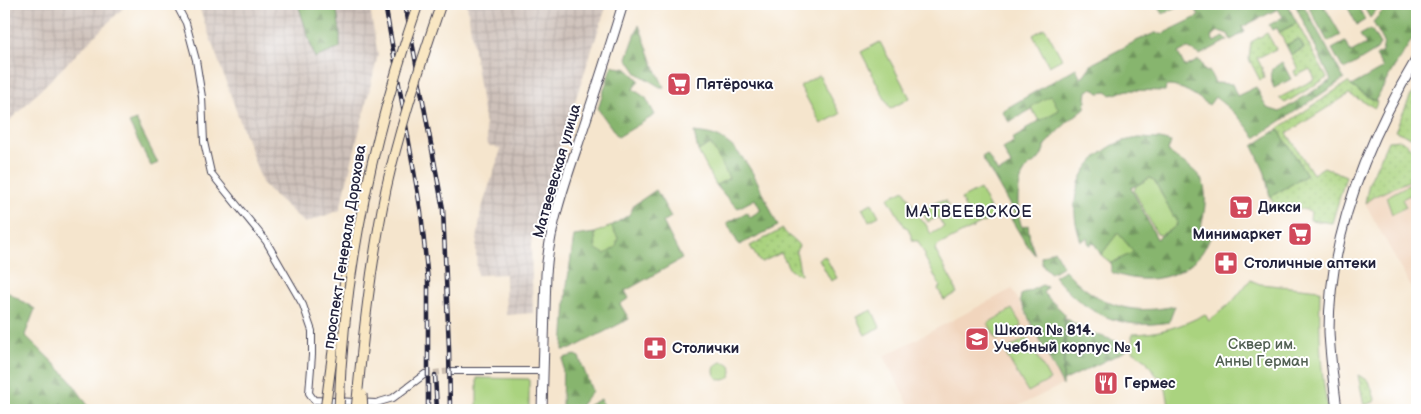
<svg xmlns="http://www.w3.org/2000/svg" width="1421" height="414" viewBox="0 0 1421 414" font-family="'Balsamiq Sans',sans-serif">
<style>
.built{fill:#f1d5bd}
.industrial{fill:url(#industrial-grid)}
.grass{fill:url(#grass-dots);stroke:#667a5d}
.forest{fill:url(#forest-firs);stroke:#546c54;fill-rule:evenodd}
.park{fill:#aad37f;stroke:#667a5d}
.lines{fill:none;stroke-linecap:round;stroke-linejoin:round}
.minor-tunnel{stroke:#cbbeb0;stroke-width:6;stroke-dasharray:6 3;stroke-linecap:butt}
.minor-casing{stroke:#423f51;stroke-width:8}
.tertiary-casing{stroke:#423f51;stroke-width:11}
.secondary-casing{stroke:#423f51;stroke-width:11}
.minor{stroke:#fff;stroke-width:6}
.tertiary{stroke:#fff;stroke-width:9}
.secondary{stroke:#f9e7c3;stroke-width:9}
.rail-casing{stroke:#22223b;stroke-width:4.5}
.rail{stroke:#fff;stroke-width:2.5;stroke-dasharray:8;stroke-linecap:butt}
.secondary-bridge-casing{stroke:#423f51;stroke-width:11;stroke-linecap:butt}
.secondary-bridge{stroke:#f9e7c3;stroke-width:9}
.labels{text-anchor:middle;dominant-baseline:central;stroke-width:4;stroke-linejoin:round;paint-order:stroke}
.poi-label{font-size:15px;font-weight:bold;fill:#22223b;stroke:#fff;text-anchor:start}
.street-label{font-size:15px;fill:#22223b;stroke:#fff}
.park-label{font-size:15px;fill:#526053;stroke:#fff}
.neighbourhood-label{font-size:16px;letter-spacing:1px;fill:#22223b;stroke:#fff}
</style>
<defs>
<pattern id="industrial-grid" width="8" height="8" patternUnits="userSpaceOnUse" patternTransform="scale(1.25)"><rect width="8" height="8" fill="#cec1ba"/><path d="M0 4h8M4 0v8" fill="none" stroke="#b1a6a1"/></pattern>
<pattern id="grass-dots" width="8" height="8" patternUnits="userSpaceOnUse" patternTransform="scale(1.25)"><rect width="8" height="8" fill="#aad37f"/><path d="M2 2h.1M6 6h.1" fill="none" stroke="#92b56f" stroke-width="1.8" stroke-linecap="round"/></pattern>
<pattern id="forest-firs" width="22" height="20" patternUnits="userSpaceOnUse" patternTransform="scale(1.25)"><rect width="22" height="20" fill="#87b56e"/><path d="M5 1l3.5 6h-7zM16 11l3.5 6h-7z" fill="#6e935c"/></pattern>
</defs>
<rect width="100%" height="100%" fill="#fff"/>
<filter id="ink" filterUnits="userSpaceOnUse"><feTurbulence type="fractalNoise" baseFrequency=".02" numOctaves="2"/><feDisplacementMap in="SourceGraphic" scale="10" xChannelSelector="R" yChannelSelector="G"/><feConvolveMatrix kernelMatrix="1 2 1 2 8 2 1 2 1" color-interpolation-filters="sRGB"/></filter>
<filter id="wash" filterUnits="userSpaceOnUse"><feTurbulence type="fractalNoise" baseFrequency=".0096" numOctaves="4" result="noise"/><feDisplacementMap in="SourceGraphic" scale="20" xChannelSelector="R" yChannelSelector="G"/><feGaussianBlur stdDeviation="1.12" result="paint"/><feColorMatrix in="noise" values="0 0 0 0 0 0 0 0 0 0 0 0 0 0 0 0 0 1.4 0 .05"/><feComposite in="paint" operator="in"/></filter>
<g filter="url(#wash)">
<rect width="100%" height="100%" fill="#f5e5cd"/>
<!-- built -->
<g class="built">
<polygon points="1417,177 1417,298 1365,203 1373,197"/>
<polygon points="1012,289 1062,385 1010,410 911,410 884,356"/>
</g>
<!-- industrial -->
<g class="industrial">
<polygon points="4,4 127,4 5,125 4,124"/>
<polygon points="198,4 369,4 378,55 340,210 305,223 263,185"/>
<polygon points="467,4 607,4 535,222 531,244 533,313 506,315 505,274 477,275 476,248 481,211 501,149 488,145"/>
</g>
<!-- grass -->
<g class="grass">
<polygon points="1297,23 1327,78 1285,103 1279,98 1315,79 1310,69 1296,76 1294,71 1298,69 1291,55 1304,48 1299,39 1286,45 1279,32"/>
<polygon points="1267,33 1276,49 1257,58 1262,68 1264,78 1260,80 1249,59 1251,42"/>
<polygon points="1348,82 1351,86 1377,102 1375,108 1349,94 1287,133 1313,174 1324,167 1346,176 1332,223 1310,220 1311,211 1281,205 1280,213 1270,197 1307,175 1278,129"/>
<polygon points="1417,86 1417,144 1415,139 1395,131 1411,95"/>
<path d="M1401,140C1416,149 1417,161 1417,177L1373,197L1365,203L1369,183L1388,141Z"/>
<path d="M783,229C787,237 795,239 799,246L796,251L801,275L790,270L781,253L762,262L759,261L750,246Z"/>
<polygon points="1358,375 1369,381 1375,399 1374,402 1364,405"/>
</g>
<!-- forest -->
<g class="forest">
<polygon points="298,4 336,4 340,32 340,48 315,58"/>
<polygon points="1157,4 1183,4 1163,14"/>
<path d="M1208,4H1235L1239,10L1250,4H1287L1297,23L1279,32L1277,28L1272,30L1269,25L1283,17L1278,9L1242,27L1245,32L1231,40L1228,34L1219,31L1211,36L1214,42L1223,37L1228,40L1200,55L1187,48L1178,53L1185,67L1199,60L1206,72L1209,71L1215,83L1232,84L1237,96L1256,87L1267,108L1280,112L1331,80L1295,4H1303L1344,79L1255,138C1245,121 1230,109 1215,97L1209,105C1196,96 1182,85 1166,86L1165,91L1128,90L1111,95L1108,92L1099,93L1093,88L1087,91L1085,108C1071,119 1056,131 1046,145C1043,149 1043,155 1039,159C1037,163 1030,164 1027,168C1016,181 1016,213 1022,227L1028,225L1030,240L1035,255L1026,244L1011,219L1016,216L982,157L987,154L998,173L1011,165L1003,149L1014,142L1012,139L1026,131L1025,129L1059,110L1031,107L1032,109L1009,122L1002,111L1076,68L1081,79L1092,64L1136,41L1155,33L1162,34L1199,16L1196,10Z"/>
<polygon points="1317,4 1323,4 1341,35 1328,42 1309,8"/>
<polygon points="1346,4 1357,4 1365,20 1357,25"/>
<polygon points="1362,4 1381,4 1370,18"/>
<polygon points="1389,4 1417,4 1417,32 1393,69 1375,101 1351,86 1383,68 1376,56 1382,52 1384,42 1373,22"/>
<polygon points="639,25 652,61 664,87 660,87 637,73 627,58"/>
<polygon points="1371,29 1380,44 1377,50 1346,69 1342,67 1332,49 1345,42 1351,52 1366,44 1360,35"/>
<polygon points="1299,39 1304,48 1291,55 1286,45"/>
<path d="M1282,62L1291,79L1274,88C1268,73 1269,71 1282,62Z"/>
<polygon points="612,65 621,68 625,67 639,80 633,89 646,98 655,115 618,137 598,109"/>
<polygon points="136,120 158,163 151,166 129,123"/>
<polygon points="1278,129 1307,175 1270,197 1265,173 1253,146"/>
<path d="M694,132C702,133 713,134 720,138C750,154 764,197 778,226L739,245L727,223L747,212L750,217L761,210L755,199L738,208L729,200L716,185L729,178L711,144L698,151Z"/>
<path d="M1138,138L1160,139L1171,142L1168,151C1178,160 1191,166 1199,176C1210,189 1204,216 1200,231L1211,237C1207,242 1205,249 1201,254C1178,281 1142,285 1111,272V263L1130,254L1133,251L1118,233L1101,255L1094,243L1089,245L1087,238L1081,241C1067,204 1076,166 1112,146C1120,141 1129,140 1138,138ZM1150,178L1154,180L1177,223V225L1157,239L1131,188Z"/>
<polygon points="656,190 671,217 663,222 682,259 625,291 629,298 620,304 629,319 571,349 563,350 567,285 574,236 595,233 596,249 618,238 611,226 624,218 629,215 634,205"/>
<path d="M1054,250L1063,266L1051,273C1045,269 1041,264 1041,257Z"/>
<path d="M1065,270C1097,305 1129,316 1175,306L1169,322C1121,331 1084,313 1054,276Z"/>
<polygon points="1042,285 1047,287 1043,293 1065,314 1063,386 1020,301 1021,295"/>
<polygon points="4,290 35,309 25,335 69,378 91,410 4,410"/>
<path d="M1066,318C1088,334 1103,336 1126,345L1127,350L1063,381Z"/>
<polygon points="575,355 579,357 592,391 580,406 562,410 563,358"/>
<polygon points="601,399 604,410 579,410 580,410"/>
</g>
<!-- park -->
<g class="park">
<polygon points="1045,28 1062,59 1049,66 1033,35"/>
<polygon points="880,42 910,98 890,109 861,52"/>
<polygon points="819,75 840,114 821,124 800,86"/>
<polygon points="1051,95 1059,110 1039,121 1031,107"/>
<polygon points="711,144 729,178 716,185 698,151"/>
<polygon points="1150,178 1154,180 1177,223 1175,227 1161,235 1157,234 1134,191 1136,186"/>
<polygon points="1412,183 1416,192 1402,199 1406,207 1392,214 1386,197"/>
<polygon points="980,189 994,217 941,244 936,247 935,250 953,283 955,285 954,287 957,293 944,300 938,289 940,286 925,258 925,255 918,241 913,241 908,228 905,227 888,198 904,190 921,220 925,223 931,234 944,227 938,217 928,222 921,210 939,201 946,201 956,221 968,214 961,199"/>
<polygon points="872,203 879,216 869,221 862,208"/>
<polygon points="611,226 618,238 616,247 605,254 596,249 595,233"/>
<polygon points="1118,233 1133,251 1130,254 1111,263 1101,255"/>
<polygon points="825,256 837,278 831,281 819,259"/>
<path d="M1250,280L1260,284L1320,290C1319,331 1320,370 1328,410H1170L1164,379L1156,375L1145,359L1133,351L1132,334C1157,334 1183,326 1205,314L1209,321L1233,301Z"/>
<polygon points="1012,309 1022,326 997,340 988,323"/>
<polygon points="872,310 880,327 865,335 856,317"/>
<polygon points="1027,338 1050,380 1028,392 1004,351"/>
<circle cx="723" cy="371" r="9"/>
<polygon points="477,378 529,379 529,410 477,410"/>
</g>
</g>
<g filter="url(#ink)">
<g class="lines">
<!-- minor-tunnel -->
<polyline class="minor-tunnel" points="425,374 452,371"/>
<!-- minor casing -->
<g class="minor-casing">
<g id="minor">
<polyline points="176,4 186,23 196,60 202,97 204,142 211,173 266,241 303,305 312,331 312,355 309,393 314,400 376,403 393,398 425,374"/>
<polyline points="452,371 543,371"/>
</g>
</g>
<!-- tertiary casing -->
<g class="tertiary-casing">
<g id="tertiary">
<path d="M542,410L546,274C549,228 564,185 579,141C594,96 609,50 623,4"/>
<path d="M1337,410C1334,384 1330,358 1329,331C1329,234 1368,140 1417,58"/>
</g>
</g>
<!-- secondary casing -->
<g class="secondary-casing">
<polyline id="secondary" points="335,336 351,247"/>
</g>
<!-- minor -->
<use href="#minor" class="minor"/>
<!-- tertiary -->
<use href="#tertiary" class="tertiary"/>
<!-- secondary -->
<use href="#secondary" class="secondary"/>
<!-- rail casing -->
<g class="rail-casing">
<g id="rail">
<polyline points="385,4 421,212 428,281 428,410"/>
<polyline points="405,4 443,209 449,348 450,410"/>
<polyline points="435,375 437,410"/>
</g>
</g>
<!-- rail -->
<use href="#rail" class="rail"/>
<!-- secondary-bridge casing -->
<g class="secondary-bridge-casing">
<g id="secondary-bridge">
<polyline points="362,394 363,410"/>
<polyline points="325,410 335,336"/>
<path d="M339,410C343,271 373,135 418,4"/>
<path d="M356,410C363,336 371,262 386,189C400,126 420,65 441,4"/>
</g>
</g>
<!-- secondary-bridge -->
<use href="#secondary-bridge" class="secondary-bridge"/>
</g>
</g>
<!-- icons -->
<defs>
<g id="supermarket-square" transform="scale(1.25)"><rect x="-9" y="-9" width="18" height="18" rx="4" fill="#d1495b" stroke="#fff"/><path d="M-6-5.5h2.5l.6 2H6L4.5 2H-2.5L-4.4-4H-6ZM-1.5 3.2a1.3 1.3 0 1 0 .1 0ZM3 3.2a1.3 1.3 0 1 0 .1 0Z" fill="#fff"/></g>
<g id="pharmacy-square" transform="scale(1.25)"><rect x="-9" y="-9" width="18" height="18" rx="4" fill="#d1495b" stroke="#fff"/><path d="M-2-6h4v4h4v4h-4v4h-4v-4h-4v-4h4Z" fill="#fff"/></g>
<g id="school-square" transform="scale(1.25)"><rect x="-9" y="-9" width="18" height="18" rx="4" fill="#d1495b" stroke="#fff"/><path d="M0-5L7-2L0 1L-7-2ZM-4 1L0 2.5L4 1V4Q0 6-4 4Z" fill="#fff"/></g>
<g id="restaurant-square" transform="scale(1.25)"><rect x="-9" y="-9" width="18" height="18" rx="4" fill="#d1495b" stroke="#fff"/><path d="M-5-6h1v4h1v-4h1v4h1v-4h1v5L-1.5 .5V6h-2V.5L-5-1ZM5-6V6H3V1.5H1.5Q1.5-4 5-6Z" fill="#fff"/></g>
</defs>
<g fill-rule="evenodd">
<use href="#supermarket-square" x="679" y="84"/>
<use href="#supermarket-square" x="1241" y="207"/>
<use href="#supermarket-square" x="1300" y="234"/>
<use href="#pharmacy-square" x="1226" y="263"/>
<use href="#school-square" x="977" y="339"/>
<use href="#pharmacy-square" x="655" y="348"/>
<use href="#restaurant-square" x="1106" y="383"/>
</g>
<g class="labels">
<!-- poi labels -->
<g class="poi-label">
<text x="696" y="84">Пятёрочка</text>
<text x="1258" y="207">Дикси</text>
<text x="1282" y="234" text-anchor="end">Минимаркет</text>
<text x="1244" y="263">Столичные аптеки</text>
<text x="994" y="330">Школа № 814.<tspan x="994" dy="17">Учебный корпус № 1</tspan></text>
<text x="672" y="348">Столички</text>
<text x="1124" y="383">Гермес</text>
</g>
<!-- street labels -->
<g class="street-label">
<text transform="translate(557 171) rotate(-74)">Матвеевская улица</text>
<text transform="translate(345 247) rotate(-81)">проспект Генерала Дорохова</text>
</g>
<!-- park labels -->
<g class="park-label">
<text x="1262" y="344">Сквер им.<tspan x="1262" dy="17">Анны Герман</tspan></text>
</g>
<!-- neighbourhood labels -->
<g class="neighbourhood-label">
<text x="969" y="212">МАТВЕЕВСКОЕ</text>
</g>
</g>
<!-- margin -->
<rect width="1421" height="414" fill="none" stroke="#fff" stroke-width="20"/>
</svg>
